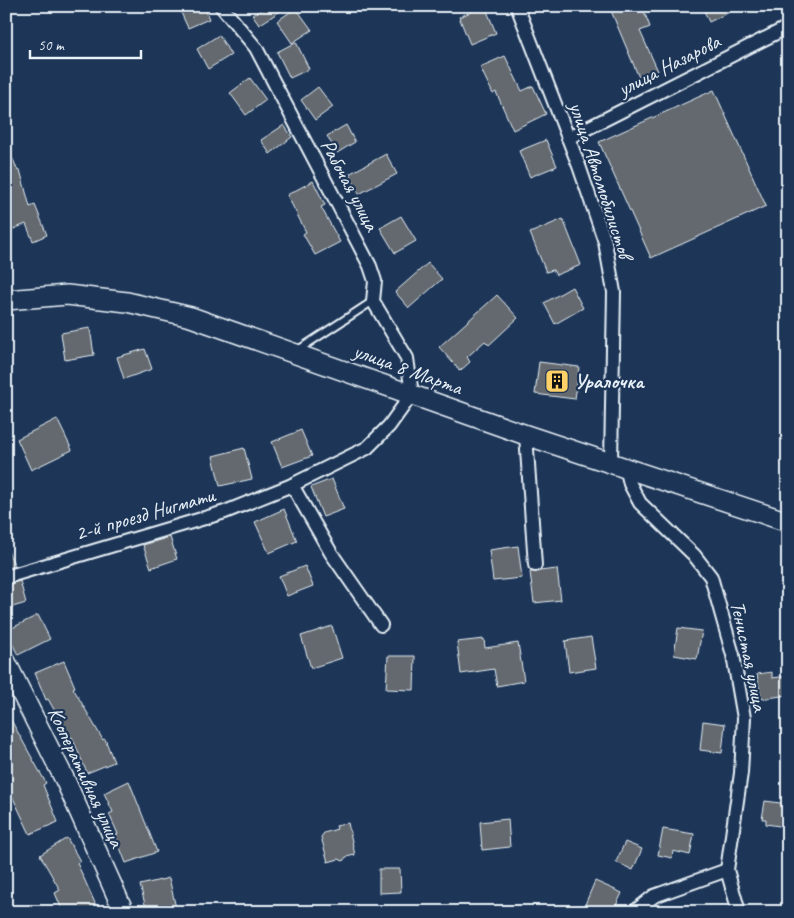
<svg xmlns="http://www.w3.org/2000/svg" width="794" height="918" viewBox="0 0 794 918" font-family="Caveat,sans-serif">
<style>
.building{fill:#63696e;stroke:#e8f1f8}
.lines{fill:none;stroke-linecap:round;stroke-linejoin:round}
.lane-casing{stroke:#e8f1f8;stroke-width:10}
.street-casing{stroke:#e8f1f8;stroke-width:16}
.secondary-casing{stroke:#e8f1f8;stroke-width:22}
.lane{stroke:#1d3557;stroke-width:6}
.street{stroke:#1d3557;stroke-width:12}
.secondary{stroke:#1d3557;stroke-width:19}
.labels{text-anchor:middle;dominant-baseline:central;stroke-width:4.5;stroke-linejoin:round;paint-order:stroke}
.street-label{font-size:21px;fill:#e8f1f8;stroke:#1d3557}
.poi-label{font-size:21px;font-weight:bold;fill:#e8f1f8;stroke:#1d3557;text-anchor:start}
</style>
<rect width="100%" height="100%" fill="#1d3557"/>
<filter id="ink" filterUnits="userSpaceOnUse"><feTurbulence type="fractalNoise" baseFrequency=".02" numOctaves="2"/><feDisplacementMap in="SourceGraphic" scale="10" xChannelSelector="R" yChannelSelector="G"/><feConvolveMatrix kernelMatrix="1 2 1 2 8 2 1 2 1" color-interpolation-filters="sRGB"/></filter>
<g filter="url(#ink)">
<!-- building -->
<g class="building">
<polygon points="178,6 204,6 209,19 188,28"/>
<polygon points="268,6 288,6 259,25 252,15"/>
<polygon points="485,6 496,33 470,44 459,17"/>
<polygon points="609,6 642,6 650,27 640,31 658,71 640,80"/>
<polygon points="702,6 742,6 709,22"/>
<polygon points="296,8 312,30 292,43 277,21"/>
<polygon points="219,35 231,55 208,69 197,49"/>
<polygon points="296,42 309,69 290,78 277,52"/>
<polygon points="505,56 522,91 533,86 546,114 513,130 496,92 493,94 480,67"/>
<polygon points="250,78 266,100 246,115 230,93"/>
<polygon points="318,87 333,107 315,120 301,100"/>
<polygon points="714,90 766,206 651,258 599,142"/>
<polygon points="284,125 292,137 270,154 261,140"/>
<polygon points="346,125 355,142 337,153 327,136"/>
<polygon points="546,140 557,166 530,177 519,151"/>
<polygon points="6,143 18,171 20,170 30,207 35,205 47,235 33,241 26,224 6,232"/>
<polygon points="386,154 397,174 359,194 349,174"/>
<polygon points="313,181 325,205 321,207 340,242 315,255 303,234 306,232 287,195"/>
<polygon points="401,216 416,241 395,253 380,228"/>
<polygon points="563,219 581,265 556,275 553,270 546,272 530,233"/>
<polygon points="428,263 442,279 409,308 395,292"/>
<polygon points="572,287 583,308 555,324 544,303"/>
<polygon points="497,295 518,318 489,345 485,341 467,357 470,362 460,371 439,347"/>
<polygon points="90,328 94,355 65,360 61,333"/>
<polygon points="145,349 152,369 124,379 117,357"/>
<polygon points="539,362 579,367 575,399 535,394"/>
<polygon points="57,419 72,450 31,470 17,439"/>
<polygon points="301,430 312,456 282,467 272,442"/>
<polygon points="244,448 252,479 220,486 213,456"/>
<polygon points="332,479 344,509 323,517 311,487"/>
<polygon points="284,509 297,541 269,553 255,522"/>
<polygon points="170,537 177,559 151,568 143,545"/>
<polygon points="518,546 522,578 493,581 489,550"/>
<polygon points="6,547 15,566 6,568"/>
<polygon points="305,566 313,586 287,596 279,576"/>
<polygon points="557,569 561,600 534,603 530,572"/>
<polygon points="20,581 26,603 6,609 6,585"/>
<polygon points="38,615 50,639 18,655 6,631"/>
<polygon points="332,626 342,658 311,668 301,636"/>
<polygon points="678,628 702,631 697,659 674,655"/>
<polygon points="591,637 596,668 569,672 565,641"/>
<polygon points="484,639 485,648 518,643 524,681 497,686 494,669 461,674 457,642"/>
<polygon points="388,656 415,656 414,690 386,689"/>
<polygon points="64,661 75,687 73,688 103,740 105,739 114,762 87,773 72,737 70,738 48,699 46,700 35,673"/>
<polygon points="772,672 772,678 788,676 788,695 761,699 757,674"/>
<polygon points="6,711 46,783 43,785 58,822 30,834 6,783"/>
<polygon points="703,721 725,724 722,753 700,750"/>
<polygon points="129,781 157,852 126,863 115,835 118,834 109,814 113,812 104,793"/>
<polygon points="765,801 788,804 786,827 766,824 766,819 762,819"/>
<polygon points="508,819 510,847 482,850 480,822"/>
<polygon points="348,823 355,855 346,857 343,861 339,859 328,862 321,837 324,833 337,829 336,826"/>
<polygon points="663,829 694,834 690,855 673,851 672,858 658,855"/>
<polygon points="67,838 80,861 77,863 99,912 63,912 55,893 60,890 40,855"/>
<polygon points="625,842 642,849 633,870 616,862"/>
<polygon points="379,869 400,869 401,892 379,893"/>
<polygon points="169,878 176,908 162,912 147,912 140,885"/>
<polygon points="595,881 622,893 613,912 595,912 584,907"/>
</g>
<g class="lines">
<!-- lane casing -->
<g class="lane-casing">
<polyline id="lane" points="298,350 373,301"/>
</g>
<!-- street casing -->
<g class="street-casing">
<g id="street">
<polyline points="517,6 579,166 605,242 614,292 611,462"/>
<polyline points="568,138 788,27"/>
<polyline points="526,435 535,565"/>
<polyline points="626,467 630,484 640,503 694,555 711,577 733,655 744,718 741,773 727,870 739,912"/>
<polyline points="292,485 331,553 381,625"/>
<polyline points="6,577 225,512 292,485 367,448 389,426 412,394 407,358 373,301 375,281 370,266 256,48 221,6"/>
<polyline points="634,912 654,896 727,870"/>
</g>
</g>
<!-- secondary casing -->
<g class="secondary-casing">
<g id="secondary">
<polyline points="6,300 67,295 127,302 191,317 526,435 788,522"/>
<polyline points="6,662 66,782 124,912"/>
</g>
</g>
<!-- lane -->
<use href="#lane" class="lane"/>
<!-- street -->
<use href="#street" class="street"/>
<!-- secondary -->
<use href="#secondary" class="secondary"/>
</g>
</g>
<!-- icons -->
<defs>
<g id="building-square" transform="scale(1.25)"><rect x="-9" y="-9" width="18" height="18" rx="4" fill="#ffd166" stroke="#1d3557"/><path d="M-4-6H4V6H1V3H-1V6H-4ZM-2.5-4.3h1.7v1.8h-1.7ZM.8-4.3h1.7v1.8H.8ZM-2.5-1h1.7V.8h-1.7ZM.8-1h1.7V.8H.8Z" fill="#111"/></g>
</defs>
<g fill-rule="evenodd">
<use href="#building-square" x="557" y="381"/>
</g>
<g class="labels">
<!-- street labels -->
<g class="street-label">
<text transform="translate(669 65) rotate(-27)">улица Назарова</text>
<text transform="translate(601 180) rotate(72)">улица Автомобилистов</text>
<text transform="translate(350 185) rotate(62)">Рабочая улица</text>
<text transform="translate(408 369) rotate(20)">улица 8 Марта</text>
<text transform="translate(145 514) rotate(-16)">2-й проезд Нигмати</text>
<text transform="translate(749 656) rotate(78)">Тенистая улица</text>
<text transform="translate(86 777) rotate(65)">Кооперативная улица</text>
</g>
<!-- poi labels -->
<g class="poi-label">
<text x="574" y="381">Уралочка</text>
</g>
</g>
<!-- margin -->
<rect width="794" height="918" fill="none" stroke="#1d3557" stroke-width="25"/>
<rect x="12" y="12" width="769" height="893" fill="none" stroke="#e8f1f8" stroke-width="2" filter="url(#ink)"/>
<!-- scale -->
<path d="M30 50v8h111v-8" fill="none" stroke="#e8f1f8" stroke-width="2.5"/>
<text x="38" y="50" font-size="15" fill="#e8f1f8" stroke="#1d3557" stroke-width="4" paint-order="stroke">50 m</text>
</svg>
